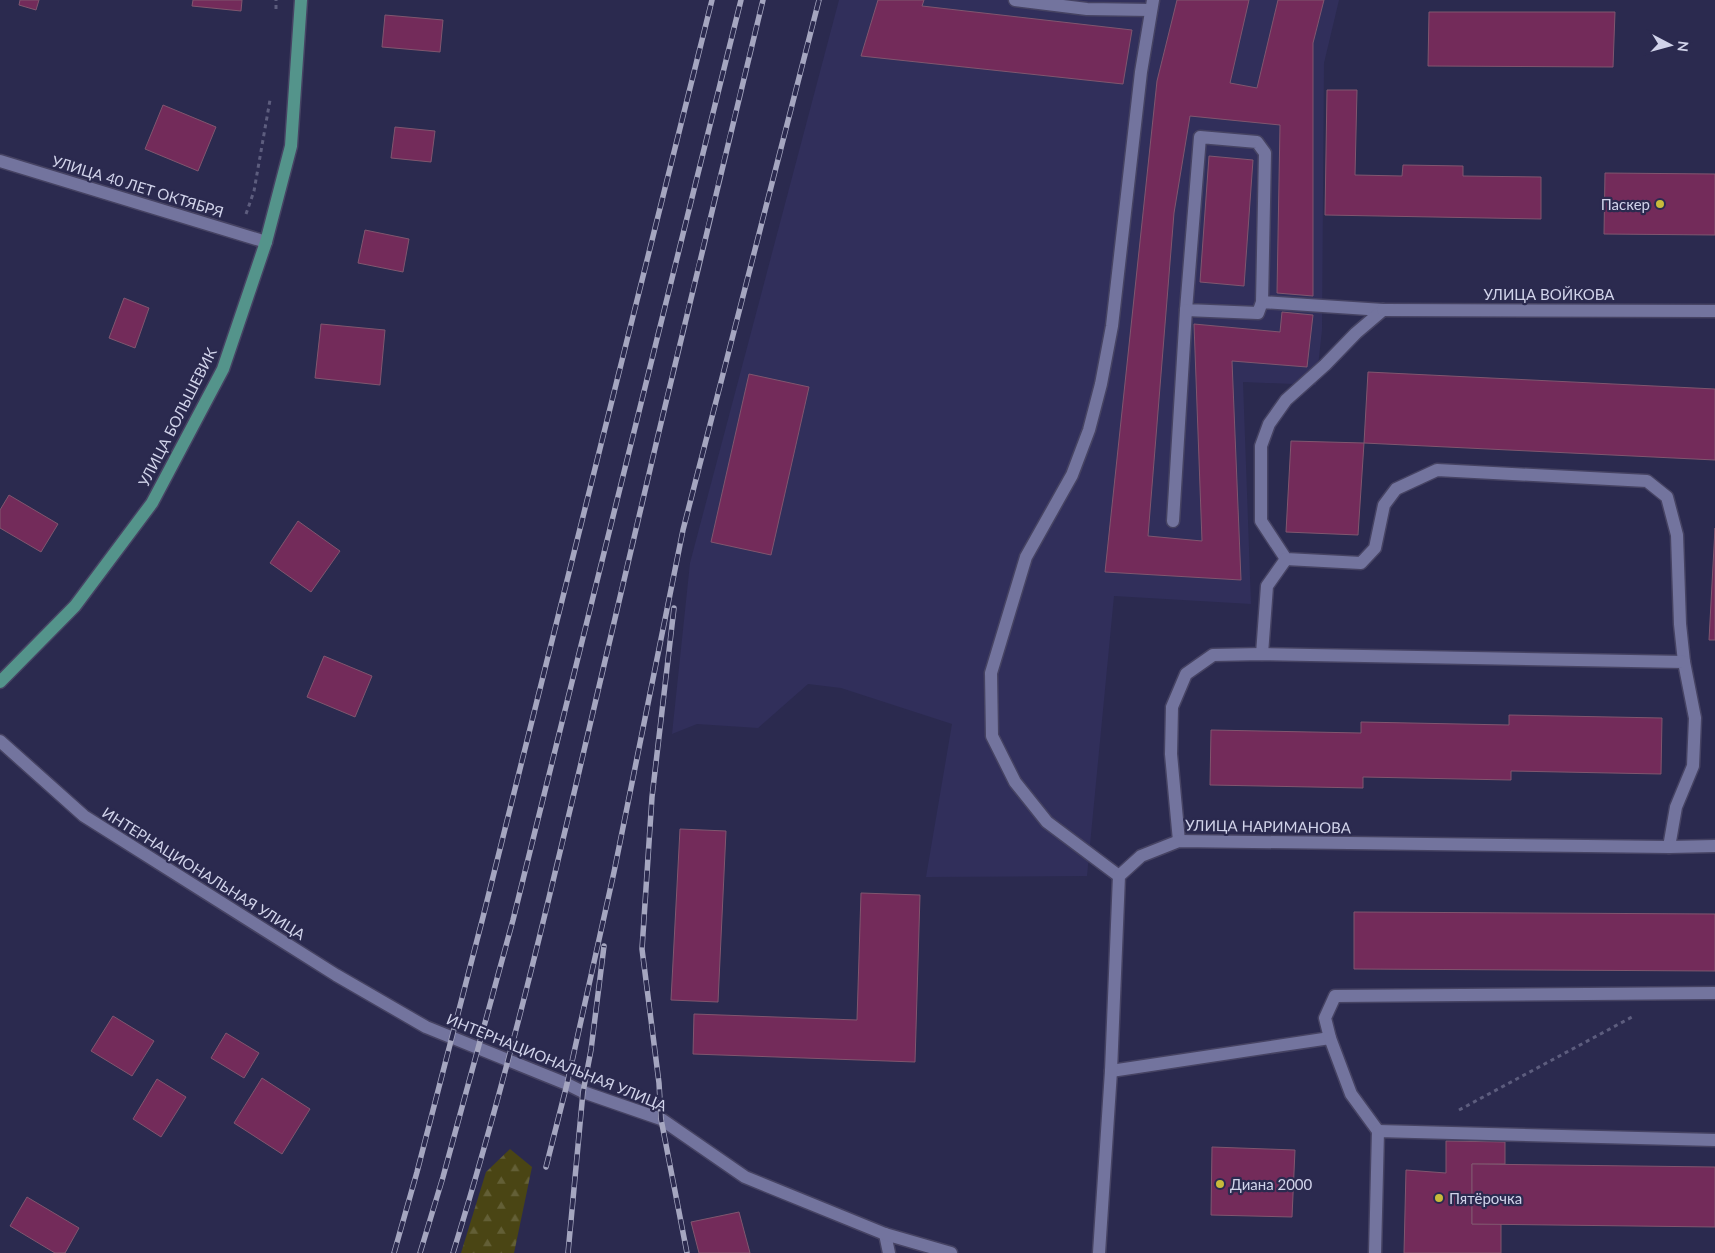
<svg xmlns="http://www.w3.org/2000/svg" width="1715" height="1253" viewBox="0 0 1715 1253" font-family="Lato,sans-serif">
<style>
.built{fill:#312f5b}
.forest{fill:url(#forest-firs)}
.building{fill:#732b5a;stroke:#80566f}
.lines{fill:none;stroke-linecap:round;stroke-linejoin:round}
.lane-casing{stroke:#464363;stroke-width:15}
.street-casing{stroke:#464363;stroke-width:15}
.secondary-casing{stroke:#464363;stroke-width:15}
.primary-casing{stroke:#464363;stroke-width:15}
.path{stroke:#5d5d7e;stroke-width:3;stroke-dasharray:4 4;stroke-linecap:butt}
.lane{stroke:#73749e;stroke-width:12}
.street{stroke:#73749e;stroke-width:12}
.secondary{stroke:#73749e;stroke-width:12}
.primary{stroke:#54948b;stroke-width:12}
.rail-casing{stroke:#a5a6c0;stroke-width:5.5}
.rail{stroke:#2b2a4f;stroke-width:4;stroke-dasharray:11;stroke-linecap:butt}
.poi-dot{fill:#c8bb3b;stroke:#2b2a4f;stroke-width:2}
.labels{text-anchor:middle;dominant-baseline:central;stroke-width:4.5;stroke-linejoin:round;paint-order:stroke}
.street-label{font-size:15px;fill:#d1d3ea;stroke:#2b2a4f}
.poi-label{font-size:15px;fill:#d1d3ea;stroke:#2b2a4f;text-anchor:start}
</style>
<defs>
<pattern id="forest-firs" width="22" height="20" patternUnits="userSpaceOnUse" patternTransform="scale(1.25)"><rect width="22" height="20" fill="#4a4514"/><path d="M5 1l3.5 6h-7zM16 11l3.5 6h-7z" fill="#635f36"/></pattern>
</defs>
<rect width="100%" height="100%" fill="#2b2a4f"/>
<!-- built -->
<polygon class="built" points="839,0 1339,0 1324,63 1322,330 1316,385 1243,382 1251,604 1114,596 1087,876 926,877 952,724 841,688 808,684 758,728 697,724 672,734 690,563"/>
<!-- forest -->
<polygon class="forest" points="510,1149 532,1167 514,1253 461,1253 486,1172"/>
<!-- building -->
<g class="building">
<polygon points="20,0 39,0 36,10 19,5"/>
<polygon points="193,0 242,0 241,11 192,6"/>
<polygon points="878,0 924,0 922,6 1132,30 1123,84 861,56"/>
<polygon points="1177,0 1249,0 1230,83 1257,88 1278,0 1324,0 1313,43 1313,296 1277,293 1280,125 1190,116 1174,213 1148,536 1202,541 1194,324 1280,332 1282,312 1313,315 1307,367 1232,361 1241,580 1105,572 1157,81"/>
<polygon points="1429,12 1615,12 1613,67 1428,66"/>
<polygon points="385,15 443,20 440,52 382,47"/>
<polygon points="1327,90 1357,90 1355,175 1402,176 1403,165 1463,166 1463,176 1541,177 1541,219 1325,215"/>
<polygon points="163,105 216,127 198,171 145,149"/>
<polygon points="395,127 435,131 431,162 391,158"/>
<polygon points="1209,156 1253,160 1244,286 1200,282"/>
<polygon points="1605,173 1715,174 1715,235 1604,234"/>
<polygon points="365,230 409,239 403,272 358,263"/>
<polygon points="124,298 149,308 135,348 109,338"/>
<polygon points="321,324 385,330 380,385 315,378"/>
<polygon points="1368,372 1715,389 1715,460 1364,443"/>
<polygon points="749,374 809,387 771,555 711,542"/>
<polygon points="1291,441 1364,443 1358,535 1286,532"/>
<polygon points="9,495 58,524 41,552 0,528 0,510"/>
<polygon points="298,521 340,551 311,592 270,563"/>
<polygon points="1715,528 1715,640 1709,640"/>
<polygon points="324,656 372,676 355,717 307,697"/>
<polygon points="1509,715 1662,718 1661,774 1511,771 1511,780 1363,777 1363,788 1210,785 1211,730 1361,733 1361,722 1509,725"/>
<polygon points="680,829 726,831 718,1002 671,1000"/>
<polygon points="861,893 920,895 915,1062 693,1054 694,1014 857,1020"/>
<polygon points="1354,912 1715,914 1715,971 1354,969"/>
<polygon points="113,1016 154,1041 132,1076 91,1051"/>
<polygon points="226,1033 259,1053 244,1078 211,1058"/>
<polygon points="262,1078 310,1109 282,1154 234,1123"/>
<polygon points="157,1079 186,1097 161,1137 133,1119"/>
<polygon points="1446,1141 1505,1142 1505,1164 1472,1164 1472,1224 1501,1224 1501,1253 1404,1253 1406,1170 1446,1173"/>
<polygon points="1212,1147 1295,1150 1292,1217 1211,1215"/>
<polygon points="1472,1164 1715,1167 1715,1227 1472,1224"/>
<polygon points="27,1197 79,1228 65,1253 55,1253 10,1226"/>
<polygon points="739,1212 750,1253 699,1253 691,1222"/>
</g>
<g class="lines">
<!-- lane casing -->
<g class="lane-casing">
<g id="lane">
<polyline points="1015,0 1087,9 1151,10"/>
<polyline points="1262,302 1265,153 1257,142 1200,137 1186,310 1258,313 1262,302 1383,310"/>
<polyline points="1383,310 1356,333 1325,365 1286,400 1269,424 1261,446 1261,521 1286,559 1361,563 1375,548 1384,505 1396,489 1437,470 1647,481 1667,497 1677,535 1680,624 1684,662"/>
<polyline points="1173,521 1186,310"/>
<polyline points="1262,654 1267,586 1286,559"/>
<polyline points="1179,841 1171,754 1172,707 1186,674 1213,655 1262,654 1684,662 1695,718 1693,766 1676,807 1669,847"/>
<polyline points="1119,876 1047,822 1015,782 992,736 991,673 1026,557 1072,475 1089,430 1101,384 1112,326 1141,72 1153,0"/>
<polyline points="1111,1071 1330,1038"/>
<polyline points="1378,1131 1351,1094 1330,1038 1325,1018 1335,996 1715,993"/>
<polyline points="885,1234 889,1253"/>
<polyline points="1375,1253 1378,1131 1715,1140"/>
</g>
</g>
<!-- street casing -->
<g class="street-casing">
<g id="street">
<polyline points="0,161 266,242"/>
<polyline points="1383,310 1715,311"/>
<polyline points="1099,1253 1111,1071 1119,876 1141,856 1179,841 1669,847 1715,846"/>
</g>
</g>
<!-- secondary casing -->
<g class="secondary-casing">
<polyline id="secondary" points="0,741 84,816 336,975 426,1027 567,1084 583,1092 661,1119 745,1177 885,1234 951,1253"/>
</g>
<!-- primary casing -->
<g class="primary-casing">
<polyline id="primary" points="0,682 75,606 152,503 223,369 266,242 291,146 301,0"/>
</g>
<!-- path -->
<g class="path">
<polyline points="276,9 276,0"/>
<polyline points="246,214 254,191 270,100"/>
<polyline points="1459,1110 1632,1017"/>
</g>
<!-- lane -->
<use href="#lane" class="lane"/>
<!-- street -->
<use href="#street" class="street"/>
<!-- secondary -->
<use href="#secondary" class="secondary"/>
<!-- primary -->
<use href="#primary" class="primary"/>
<!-- rail casing -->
<g class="rail-casing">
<g id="rail">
<polyline points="674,608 652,797 642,949 659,1083 661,1119 687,1253"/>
<polyline points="546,1167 567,1084 614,872 683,530 819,0"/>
<polyline points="394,1253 417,1172 483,917 712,0"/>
<polyline points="420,1253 443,1177 513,920 741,0"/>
<path d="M453,1253C515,1053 561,848 609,644C659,429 711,214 763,0"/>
<polyline points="568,1253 583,1092 591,1050 604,946"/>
</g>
</g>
<!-- rail -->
<use href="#rail" class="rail"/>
</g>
<!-- markers -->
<g class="poi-dot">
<circle cx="1660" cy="204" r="5"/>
<circle cx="1220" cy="1184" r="5"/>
<circle cx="1439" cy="1198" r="5"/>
</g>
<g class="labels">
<!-- street labels -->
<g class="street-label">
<text transform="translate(138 186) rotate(17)">УЛИЦА 40 ЛЕТ ОКТЯБРЯ</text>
<text x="1549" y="294">УЛИЦА ВОЙКОВА</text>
<text transform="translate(177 417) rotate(-63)">УЛИЦА БОЛЬШЕВИК</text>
<text transform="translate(1268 826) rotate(1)">УЛИЦА НАРИМАНОВА</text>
<text transform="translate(204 873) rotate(32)">ИНТЕРНАЦИОНАЛЬНАЯ УЛИЦА</text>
<text transform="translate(557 1062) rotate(22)">ИНТЕРНАЦИОНАЛЬНАЯ УЛИЦА</text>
</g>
<!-- poi labels -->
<g class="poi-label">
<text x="1650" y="204" text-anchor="end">Паскер</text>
<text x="1230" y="1184">Диана 2000</text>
<text x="1449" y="1198">Пятёрочка</text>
</g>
</g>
<!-- north arrow -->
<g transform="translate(1670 45) rotate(96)" stroke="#2b2a4f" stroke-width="4" paint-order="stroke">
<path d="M0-4L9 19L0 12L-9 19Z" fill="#d1d3ea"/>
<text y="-8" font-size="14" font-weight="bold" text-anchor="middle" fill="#d1d3ea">N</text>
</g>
</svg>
